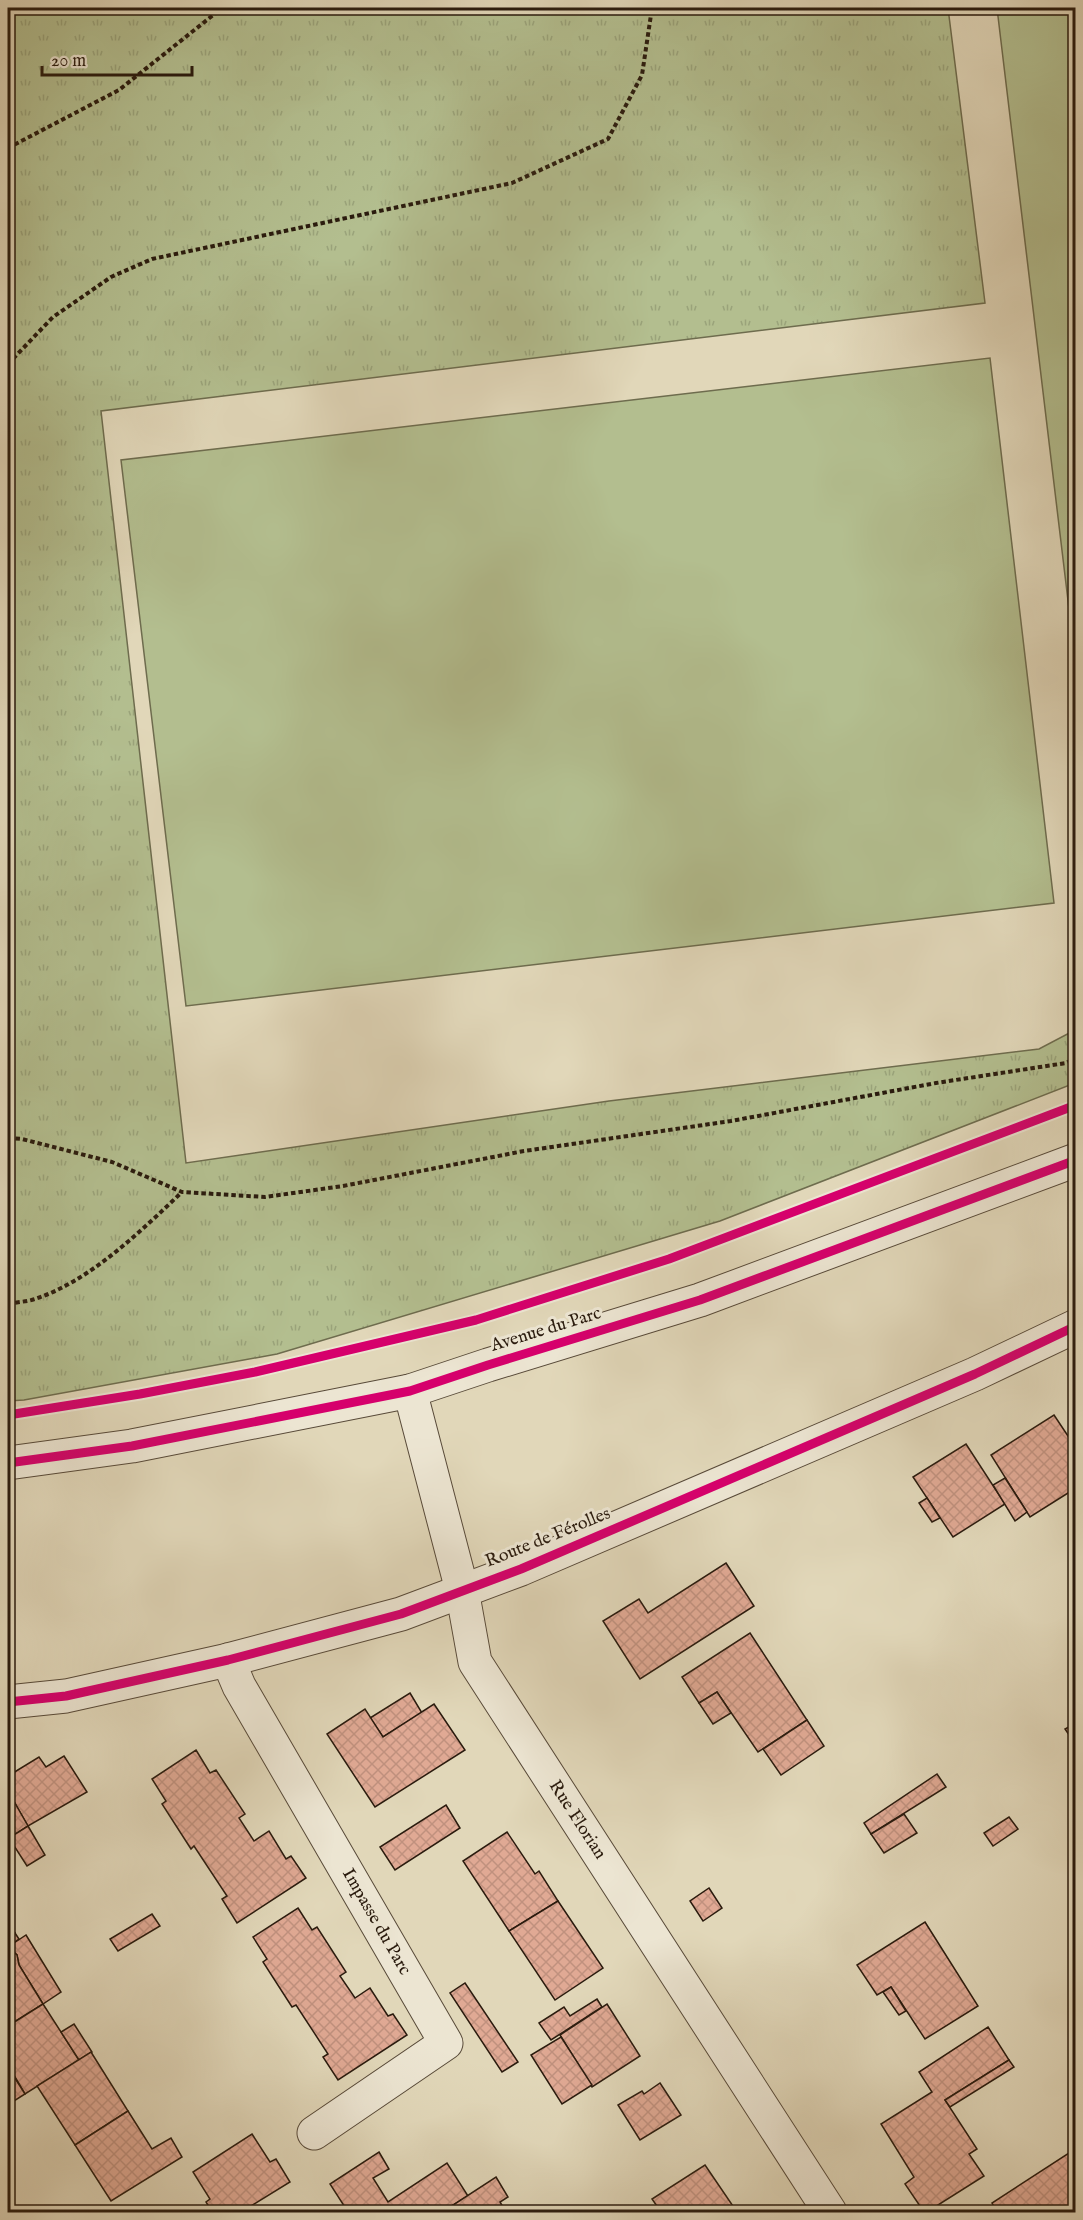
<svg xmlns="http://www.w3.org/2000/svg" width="1083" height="2220" viewBox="0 0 1083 2220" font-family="'IM FELL English',serif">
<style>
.grass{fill:url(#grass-tufts);stroke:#6e6c4e;stroke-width:1.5}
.park{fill:#b3be8f;stroke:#6e6c4e;stroke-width:1.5}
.building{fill:url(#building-cross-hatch);stroke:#2a1b0e;stroke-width:1.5}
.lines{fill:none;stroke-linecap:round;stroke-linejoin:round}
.minor-casing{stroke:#584a39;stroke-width:35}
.path{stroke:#2a1b0e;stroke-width:4;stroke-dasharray:4.5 3;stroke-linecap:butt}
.minor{stroke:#ece5d2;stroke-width:33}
.cycleway-casing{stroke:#ece5d2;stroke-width:13}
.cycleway{stroke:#d6006c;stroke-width:9}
.labels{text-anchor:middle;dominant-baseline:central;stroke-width:6;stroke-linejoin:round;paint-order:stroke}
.street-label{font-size:18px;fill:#2a1b0e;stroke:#ece5d2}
</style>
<defs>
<pattern id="grass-tufts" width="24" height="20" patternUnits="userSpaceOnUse" patternTransform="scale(1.5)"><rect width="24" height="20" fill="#b3be8f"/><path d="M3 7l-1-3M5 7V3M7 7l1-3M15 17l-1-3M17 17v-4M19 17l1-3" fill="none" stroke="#9aa37a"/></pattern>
<pattern id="building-cross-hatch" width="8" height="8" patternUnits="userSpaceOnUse" patternTransform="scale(1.5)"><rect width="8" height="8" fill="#e0a994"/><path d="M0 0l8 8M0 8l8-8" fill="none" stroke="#c0917e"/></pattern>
</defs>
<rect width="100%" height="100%" fill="#e1d7b9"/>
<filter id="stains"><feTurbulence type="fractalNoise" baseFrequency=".00333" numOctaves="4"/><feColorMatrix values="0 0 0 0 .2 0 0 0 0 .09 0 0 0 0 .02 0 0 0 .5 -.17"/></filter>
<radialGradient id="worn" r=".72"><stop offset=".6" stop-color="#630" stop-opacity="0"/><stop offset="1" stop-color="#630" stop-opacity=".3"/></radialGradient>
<!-- grass -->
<polygon class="grass" points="8,8 948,8 985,303 101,411 186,1163 609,1101 1039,1049 1075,1030 1075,1083 720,1221 277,1354 24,1400 8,1401"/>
<!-- park -->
<g class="park">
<polygon points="997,8 1075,8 1075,659"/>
<polygon points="990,358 1054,903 186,1006 121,460"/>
</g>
<!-- building -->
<g class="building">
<polygon points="1054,1415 1076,1448 1076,1488 1030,1517 991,1455"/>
<polygon points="966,1444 1005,1504 953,1537 913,1477"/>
<polygon points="1005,1478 1027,1512 1015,1521 993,1485"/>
<polygon points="927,1498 940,1518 932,1522 919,1503"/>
<polygon points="726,1563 754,1606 640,1679 603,1621 639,1599 648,1613"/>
<polygon points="750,1633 807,1720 758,1752 717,1692 699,1703 682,1677"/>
<polygon points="717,1692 731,1713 713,1724 699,1703"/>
<polygon points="410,1693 422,1713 383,1737 370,1718"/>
<polygon points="434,1704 465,1750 375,1807 327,1734 365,1709 383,1737"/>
<polygon points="807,1720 824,1746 781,1775 763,1749"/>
<polygon points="1076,1723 1076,1745 1065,1729"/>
<polygon points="196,1750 210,1773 216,1770 245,1814 239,1818 254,1841 269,1831 286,1859 291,1856 306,1878 237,1923 222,1899 227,1896 194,1846 191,1849 162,1804 166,1801 152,1779"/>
<polygon points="64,1756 87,1792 28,1826 8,1791 8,1776 39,1757 46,1767"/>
<polygon points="937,1774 946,1787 871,1834 864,1823"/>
<polygon points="8,1791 28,1826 8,1839"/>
<polygon points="446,1805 460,1828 395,1870 380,1847"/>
<polygon points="904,1814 917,1833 884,1853 871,1834"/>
<polygon points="1009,1817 1018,1829 993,1846 984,1833"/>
<polygon points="28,1826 45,1855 27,1866 9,1838"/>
<polygon points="507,1832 535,1874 539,1871 558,1901 509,1931 463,1861"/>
<polygon points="709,1888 722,1908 703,1921 690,1901"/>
<polygon points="558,1901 603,1968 555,2000 509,1931"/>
<polygon points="298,1908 312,1930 317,1927 346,1972 340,1976 355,1998 370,1988 388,2016 393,2014 407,2035 338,2080 323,2057 328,2054 296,2005 292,2007 263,1962 267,1959 253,1937"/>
<polygon points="152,1914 160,1926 118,1951 110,1939"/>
<polygon points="8,1920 15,1933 8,1938"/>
<polygon points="925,1922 978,2006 925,2039 891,1987 877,1995 857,1965"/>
<polygon points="15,1933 19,1939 8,1947 8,1938"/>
<polygon points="26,1935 61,1992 43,2004 19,1965 17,1955 8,1947"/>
<polygon points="8,1947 17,1955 19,1965 43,2004 8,2026"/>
<polygon points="465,1983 518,2062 502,2072 450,1993"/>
<polygon points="891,1987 906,2011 899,2015 883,1992"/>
<polygon points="597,1999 602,2007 551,2040 539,2023 564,2007 570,2016"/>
<polygon points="43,2004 79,2060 25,2094 8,2065 8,2026"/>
<polygon points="607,2004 640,2056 592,2087 560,2035"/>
<polygon points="74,2024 92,2052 79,2060 61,2032"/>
<polygon points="988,2027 1009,2060 945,2100 977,2149 969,2154 984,2176 927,2212 924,2212 905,2184 914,2177 881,2124 932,2092 919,2072"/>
<polygon points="561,2037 592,2085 562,2104 531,2055"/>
<polygon points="91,2052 128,2111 75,2145 37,2086"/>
<polygon points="1009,2060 1014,2067 950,2107 945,2100"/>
<polygon points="13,2075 25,2094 14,2101 8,2091 8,2078"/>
<polygon points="660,2083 681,2115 640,2140 618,2105 642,2091 644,2094"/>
<polygon points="128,2111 152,2149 171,2138 182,2157 111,2201 75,2145"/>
<polygon points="252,2134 270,2162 276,2159 290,2182 241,2212 212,2212 206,2202 210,2199 193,2172"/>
<polygon points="1072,2151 1076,2157 1076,2212 997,2212 992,2203"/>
<polygon points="379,2152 389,2169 373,2178 388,2202 447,2163 468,2196 442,2212 348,2212 330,2184"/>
<polygon points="705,2165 737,2212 661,2212 652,2199"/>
<polygon points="496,2177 508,2197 500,2202 506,2212 453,2212 450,2207"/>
</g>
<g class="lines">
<!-- minor casing -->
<g class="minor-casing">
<g id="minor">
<polyline points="410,1391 462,1590 475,1662 830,2212"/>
<polyline points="8,1463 132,1446 410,1391 488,1365 700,1300 1076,1160"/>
<polyline points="228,1660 239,1686 446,2043 314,2133"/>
<polyline points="8,1702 66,1696 228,1660 401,1614 521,1569 975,1374 1076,1326"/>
</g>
</g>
<!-- path -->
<g class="path">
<polyline points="8,148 119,90 222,8"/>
<polyline points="8,364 53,317 111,277 152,259 512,183 608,139 642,75 652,8"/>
<polyline points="8,1138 22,1139 112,1162 182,1192 265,1197 343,1186 524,1151 731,1121 936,1083 1066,1063 1076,1058"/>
<path d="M8,1304C16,1302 26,1302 35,1299C90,1281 141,1231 182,1192"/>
</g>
<!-- minor -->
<use href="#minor" class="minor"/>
<!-- cycleway casing -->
<g class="cycleway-casing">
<g id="cycleway">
<polyline points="8,1415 140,1394 255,1372 476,1320 669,1259 1076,1105"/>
<polyline points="8,1463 132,1446 410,1391 488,1365 700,1300 1076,1160"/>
<polyline points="8,1702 66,1696 228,1660 401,1614 521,1569 975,1374 1076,1326"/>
</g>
</g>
<!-- cycleway -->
<use href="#cycleway" class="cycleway"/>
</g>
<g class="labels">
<!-- street labels -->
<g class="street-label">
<text transform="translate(546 1330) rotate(-17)">Avenue du Parc</text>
<text transform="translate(548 1538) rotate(-22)">Route de Férolles</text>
<text transform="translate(577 1820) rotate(57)">Rue Florian</text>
<text transform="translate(376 1922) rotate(60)">Impasse du Parc</text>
</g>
</g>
<!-- margin -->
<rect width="1083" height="2220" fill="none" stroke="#e1d7b9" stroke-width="30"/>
<rect x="9" y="9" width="1065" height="2202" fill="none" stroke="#2a1b0e" stroke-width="3"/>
<rect x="15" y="15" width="1053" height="2190" fill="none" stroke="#2a1b0e" stroke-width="1.5"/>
<!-- scale -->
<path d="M42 66v9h150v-9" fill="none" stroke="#2a1b0e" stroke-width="3"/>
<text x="51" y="66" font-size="18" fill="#2a1b0e" stroke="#ece5d2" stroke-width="4.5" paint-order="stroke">20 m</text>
<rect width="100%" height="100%" filter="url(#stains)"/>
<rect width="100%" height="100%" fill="url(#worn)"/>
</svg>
